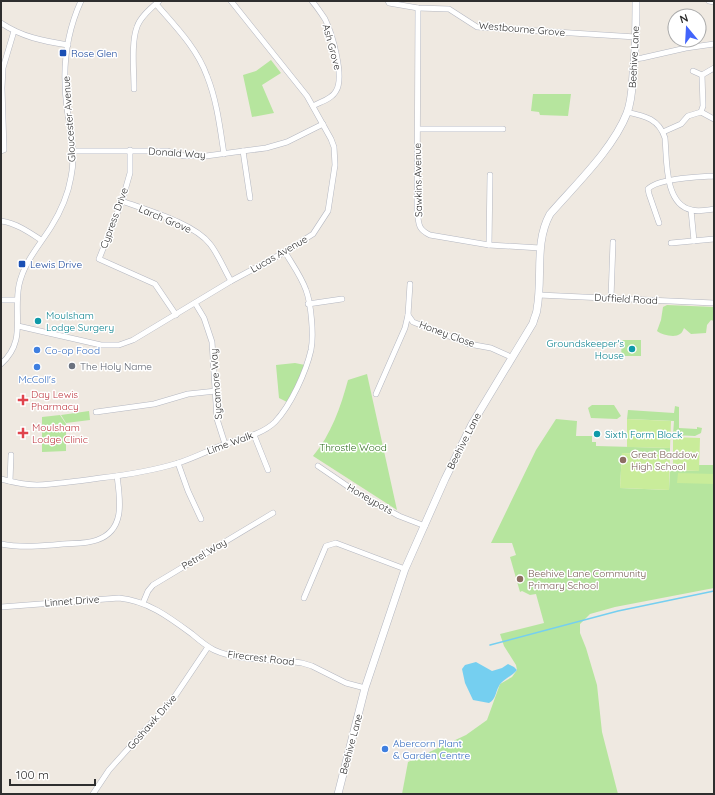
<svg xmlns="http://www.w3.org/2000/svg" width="715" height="795" viewBox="0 0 715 795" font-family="Quicksand,sans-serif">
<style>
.green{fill:#b6e59e}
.pitch{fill:#c9ec9a}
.water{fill:#75cff0}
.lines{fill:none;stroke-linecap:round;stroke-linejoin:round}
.stream{stroke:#75cff0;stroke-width:1.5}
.minor-casing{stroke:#b4b7c1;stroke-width:6}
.secondary-casing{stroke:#b4b7c1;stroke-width:8}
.minor{stroke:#fff;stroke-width:5}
.secondary{stroke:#fff;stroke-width:7}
.transit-dot{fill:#1a4fb4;stroke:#fff;stroke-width:1.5}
.culture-dot{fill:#0f9aa8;stroke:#fff;stroke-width:1.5}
.shop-dot{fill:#3f7fe0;stroke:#fff;stroke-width:1.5}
.worship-dot{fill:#6b7280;stroke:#fff;stroke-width:1.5}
.health-dot{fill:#e0444e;stroke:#fff;stroke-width:1.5}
.education-dot{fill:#8d6e63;stroke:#fff;stroke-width:1.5}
.labels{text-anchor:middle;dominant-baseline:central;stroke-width:3;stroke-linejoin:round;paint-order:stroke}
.street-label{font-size:10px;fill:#2e2e2e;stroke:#fff}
.transit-label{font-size:10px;fill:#164399;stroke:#fff;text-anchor:start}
.culture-label{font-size:10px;fill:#0d838f;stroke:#fff;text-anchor:start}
.shop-label{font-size:10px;fill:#366cbe;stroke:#fff;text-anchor:start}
.worship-label{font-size:10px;fill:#5b616d;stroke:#fff;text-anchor:start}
.health-label{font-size:10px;fill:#be3a42;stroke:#fff;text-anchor:start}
.park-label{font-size:10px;fill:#2c6e1b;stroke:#fff}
.education-label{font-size:10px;fill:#785e54;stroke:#fff;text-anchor:start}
</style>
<rect width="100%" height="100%" fill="#efe9e1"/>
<!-- green -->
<g class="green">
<polygon points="271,60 281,73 262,85 274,113 252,117 243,75 256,71"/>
<polygon points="533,94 571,94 568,116 540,115 539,112 531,111"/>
<path d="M667,305L714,307V321L711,320L707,325L706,333L691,334L684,328C683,330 682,333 680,334C675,338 662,335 657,331L661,320L663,307Z"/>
<polygon points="622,340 641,340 641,356 621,356"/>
<polygon points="295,363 305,365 297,384 287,402 279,398 276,365"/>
<path d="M367,374L397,510L313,456C331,435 341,406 348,380Z"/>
<polygon points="592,405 614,405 621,416 617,419 591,418 588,408"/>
<polygon points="675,406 679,407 679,428 697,429 697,427 702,428 701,433 695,436 673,435 674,421 627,419 628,410 674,413"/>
<polygon points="89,411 90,420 66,423 61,415"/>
<polygon points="60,415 66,424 66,451 42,452 42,417"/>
<polygon points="556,419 577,421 576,436 592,436 592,442 596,442 596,446 670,448 670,455 622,453 620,488 669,490 670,470 698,471 699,465 714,465 714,588 615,607 590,614 580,624 580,633 586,648 597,685 602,732 618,794 402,794 408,762 466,735 487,720 500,684 512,677 517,670 516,665 504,646 500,634 544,623 536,594 530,595 522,591 520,592 510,557 516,555 512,543 491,543 536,450"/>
</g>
<!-- pitch -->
<g class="pitch">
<polygon points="627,419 671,421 670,448 627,447"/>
<polygon points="673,437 700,438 699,471 673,470"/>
<polygon points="622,453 670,455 669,490 620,488"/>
<polygon points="678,473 714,474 714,484 677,483"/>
</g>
<!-- water -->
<path class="water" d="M476,662L492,671L502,668L508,664L514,667L517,670C512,676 501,681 499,686C495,693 496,699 489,703L473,700L465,683L462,669L465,665Z"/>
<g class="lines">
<!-- stream -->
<polyline class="stream" points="490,645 618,611 714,591"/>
<!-- minor casing -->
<g class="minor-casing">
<g id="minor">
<path d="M312,1C317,7 321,13 325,19C332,33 345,77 336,91C332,99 320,102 313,106"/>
<polyline points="388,1 389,3 418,8 449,9 477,27 636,37"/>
<polyline points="709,1 714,2"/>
<path d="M156,4C175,26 197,48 207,76C217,101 220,128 224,154"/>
<path d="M418,8L417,210C419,223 417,229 430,235L489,245L540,248"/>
<path d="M1,23C22,37 43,41 68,45"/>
<polyline points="635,59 642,58 686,48 714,44"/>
<polyline points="693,71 702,75"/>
<path d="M134,89C134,72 131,42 137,27C140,17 151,8 159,1"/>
<path d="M627,112C645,116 659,119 665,138C667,159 664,205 692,210C699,212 707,210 714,209"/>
<polyline points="701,112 714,119"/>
<polyline points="418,129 503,129"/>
<polyline points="663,132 681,124 688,116 701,112 703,106 702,75 714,68"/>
<polyline points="130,150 130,173 122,201 99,259 155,284 176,315"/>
<polyline points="1,151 4,150 2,88 3,68 14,31"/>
<polyline points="73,151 167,151 184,156 206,156 266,148 287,142 323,124"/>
<polyline points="243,151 250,198"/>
<path d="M122,201C146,210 194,223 210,244C218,254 224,269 231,281"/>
<polyline points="691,210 694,241"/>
<path d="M1,221C16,223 29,232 41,240"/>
<path d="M659,223L649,194L648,189C658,178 699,177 714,176"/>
<polyline points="671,243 714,239"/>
<polyline points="489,245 490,175"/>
<polyline points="410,284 408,315 413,322 469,344 491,348 511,357"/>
<polyline points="539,295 714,303"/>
<polyline points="611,298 613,242"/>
<polyline points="1,300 17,300"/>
<polyline points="195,303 204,318 212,342 217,419 225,444"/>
<polyline points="308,304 342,299"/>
<polyline points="18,326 101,345 119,345 133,340 231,281 285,252 313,234 328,211 335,165 334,147 331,139 307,96 231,1"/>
<path d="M1,364C27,341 13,315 19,285C24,262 39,246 51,227C61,211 68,195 71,177C76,154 70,130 67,108C62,72 66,34 81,1"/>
<polyline points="376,394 405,328 408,315"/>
<polyline points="96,412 154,404 188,394 216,391"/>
<polyline points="254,435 268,470"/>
<polyline points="178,463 188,491 201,519"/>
<polyline points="318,466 359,494 399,516 425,526"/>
<path d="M1,479C12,482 25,485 37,485C58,484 79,481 100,478C126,475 152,471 178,463C194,458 209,450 225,444C241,439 263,434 275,422C291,405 306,372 311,350C314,335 311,303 306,290C301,276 292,264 285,252"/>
<polyline points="10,481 11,455"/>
<path d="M1,544C21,548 42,546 63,544C74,543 86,544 97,540C126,530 120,499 117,476"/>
<polyline points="304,598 326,546 336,543 405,569"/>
<polyline points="143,603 148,591 153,585 273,513"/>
<path d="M1,607L119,598C148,601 169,617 192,634C199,640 206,646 214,650C240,662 274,658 302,663L312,666L346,683L365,688"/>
<polyline points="93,794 109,770 173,699 208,647"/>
</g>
</g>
<!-- secondary casing -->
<g class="secondary-casing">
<path id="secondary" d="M338,794L365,688L405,569L445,479L472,424L533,323C534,318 537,313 537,309C543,277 534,243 550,214C576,184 613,149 627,113C632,100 632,87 633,74C636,50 636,25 636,1"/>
</g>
<!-- minor -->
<use href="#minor" class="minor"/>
<!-- secondary -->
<use href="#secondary" class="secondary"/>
</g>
<!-- markers -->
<g class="transit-dot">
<rect x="59" y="49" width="8" height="8" rx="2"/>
<rect x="18" y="260" width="8" height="8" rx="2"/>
</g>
<g class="culture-dot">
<circle cx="38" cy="321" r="4"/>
<circle cx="632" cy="349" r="4"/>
<circle cx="597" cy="434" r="4"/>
</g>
<g class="shop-dot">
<circle cx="37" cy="350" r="4"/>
<circle cx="37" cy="367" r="4"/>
<circle cx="385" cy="749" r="4"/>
</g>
<circle class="worship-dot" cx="72" cy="366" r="4"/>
<g class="health-dot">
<path d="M21 394h4v4h4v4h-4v4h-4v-4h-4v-4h4z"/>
<path d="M21 427h4v4h4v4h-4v4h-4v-4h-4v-4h4z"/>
</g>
<g class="education-dot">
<circle cx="623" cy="460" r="4"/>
<circle cx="520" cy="579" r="4"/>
</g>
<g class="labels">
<!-- street labels -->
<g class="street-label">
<text transform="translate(522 29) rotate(5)">Westbourne Grove</text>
<text transform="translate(332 47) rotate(75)">Ash Grove</text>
<text transform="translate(634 57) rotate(-87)">Beehive Lane</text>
<text transform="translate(69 119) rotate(-94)">Gloucester Avenue</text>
<text transform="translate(177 153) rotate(4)">Donald Way</text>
<text transform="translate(418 180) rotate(-91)">Sawkins Avenue</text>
<text transform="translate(114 218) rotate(-70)">Cypress Drive</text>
<text transform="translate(165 219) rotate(23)">Larch Grove</text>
<text transform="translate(279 254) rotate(-30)">Lucas Avenue</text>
<text transform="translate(626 299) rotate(3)">Duffield Road</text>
<text transform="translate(447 334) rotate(20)">Honey Close</text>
<text transform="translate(216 384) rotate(-94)">Sycamore Way</text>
<text transform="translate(464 441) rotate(-63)">Beehive Lane</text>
<text transform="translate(230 443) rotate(-20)">Lime Walk</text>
<text transform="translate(370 499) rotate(30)">Honeypots</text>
<text transform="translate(204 554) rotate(-31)">Petrel Way</text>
<text transform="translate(72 601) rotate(-4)">Linnet Drive</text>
<text transform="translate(261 658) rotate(7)">Firecrest Road</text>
<text transform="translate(152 722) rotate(-49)">Goshawk Drive</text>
<text transform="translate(351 744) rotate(-75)">Beehive Lane</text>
</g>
<!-- transit labels -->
<g class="transit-label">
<text x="71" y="53">Rose Glen</text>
<text x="30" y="264">Lewis Drive</text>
</g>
<!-- culture labels -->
<g class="culture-label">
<text x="46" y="315">Moulsham<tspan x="46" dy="12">Lodge Surgery</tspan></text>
<text x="624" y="343" text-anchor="end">Groundskeeper's<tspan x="624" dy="12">House</tspan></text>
<text x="605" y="434">Sixth Form Block</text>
</g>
<!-- shop labels -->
<g class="shop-label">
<text x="45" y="350">Co-op Food</text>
<text x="37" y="379" text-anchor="middle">McColl's</text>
<text x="393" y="743">Abercorn Plant<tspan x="393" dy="12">&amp; Garden Centre</tspan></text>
</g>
<!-- worship labels -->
<g class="worship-label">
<text x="80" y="366">The Holy Name</text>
</g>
<!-- health labels -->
<g class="health-label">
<text x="31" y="394">Day Lewis<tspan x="31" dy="12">Pharmacy</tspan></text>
<text x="32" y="427">Moulsham<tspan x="32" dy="12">Lodge Clinic</tspan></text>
</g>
<!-- park labels -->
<g class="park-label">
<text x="353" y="447">Throstle Wood</text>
</g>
<!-- education labels -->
<g class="education-label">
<text x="631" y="454">Great Baddow<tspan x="631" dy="12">High School</tspan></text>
<text x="528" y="573">Beehive Lane Community<tspan x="528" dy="12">Primary School</tspan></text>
</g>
</g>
<!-- border -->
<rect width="715" height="795" fill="none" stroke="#2e2e2e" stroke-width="4"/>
<!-- north arrow -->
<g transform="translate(687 28) rotate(342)"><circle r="19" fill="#ffffff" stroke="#ababab"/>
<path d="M0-3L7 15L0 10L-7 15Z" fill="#4264fb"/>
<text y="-6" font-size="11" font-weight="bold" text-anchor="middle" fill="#2e2e2e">N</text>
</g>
<!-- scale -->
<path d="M10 779v6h85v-6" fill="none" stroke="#2e2e2e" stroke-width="2"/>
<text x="16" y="779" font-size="12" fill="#2e2e2e" stroke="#ffffff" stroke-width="3" paint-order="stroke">100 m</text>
</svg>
